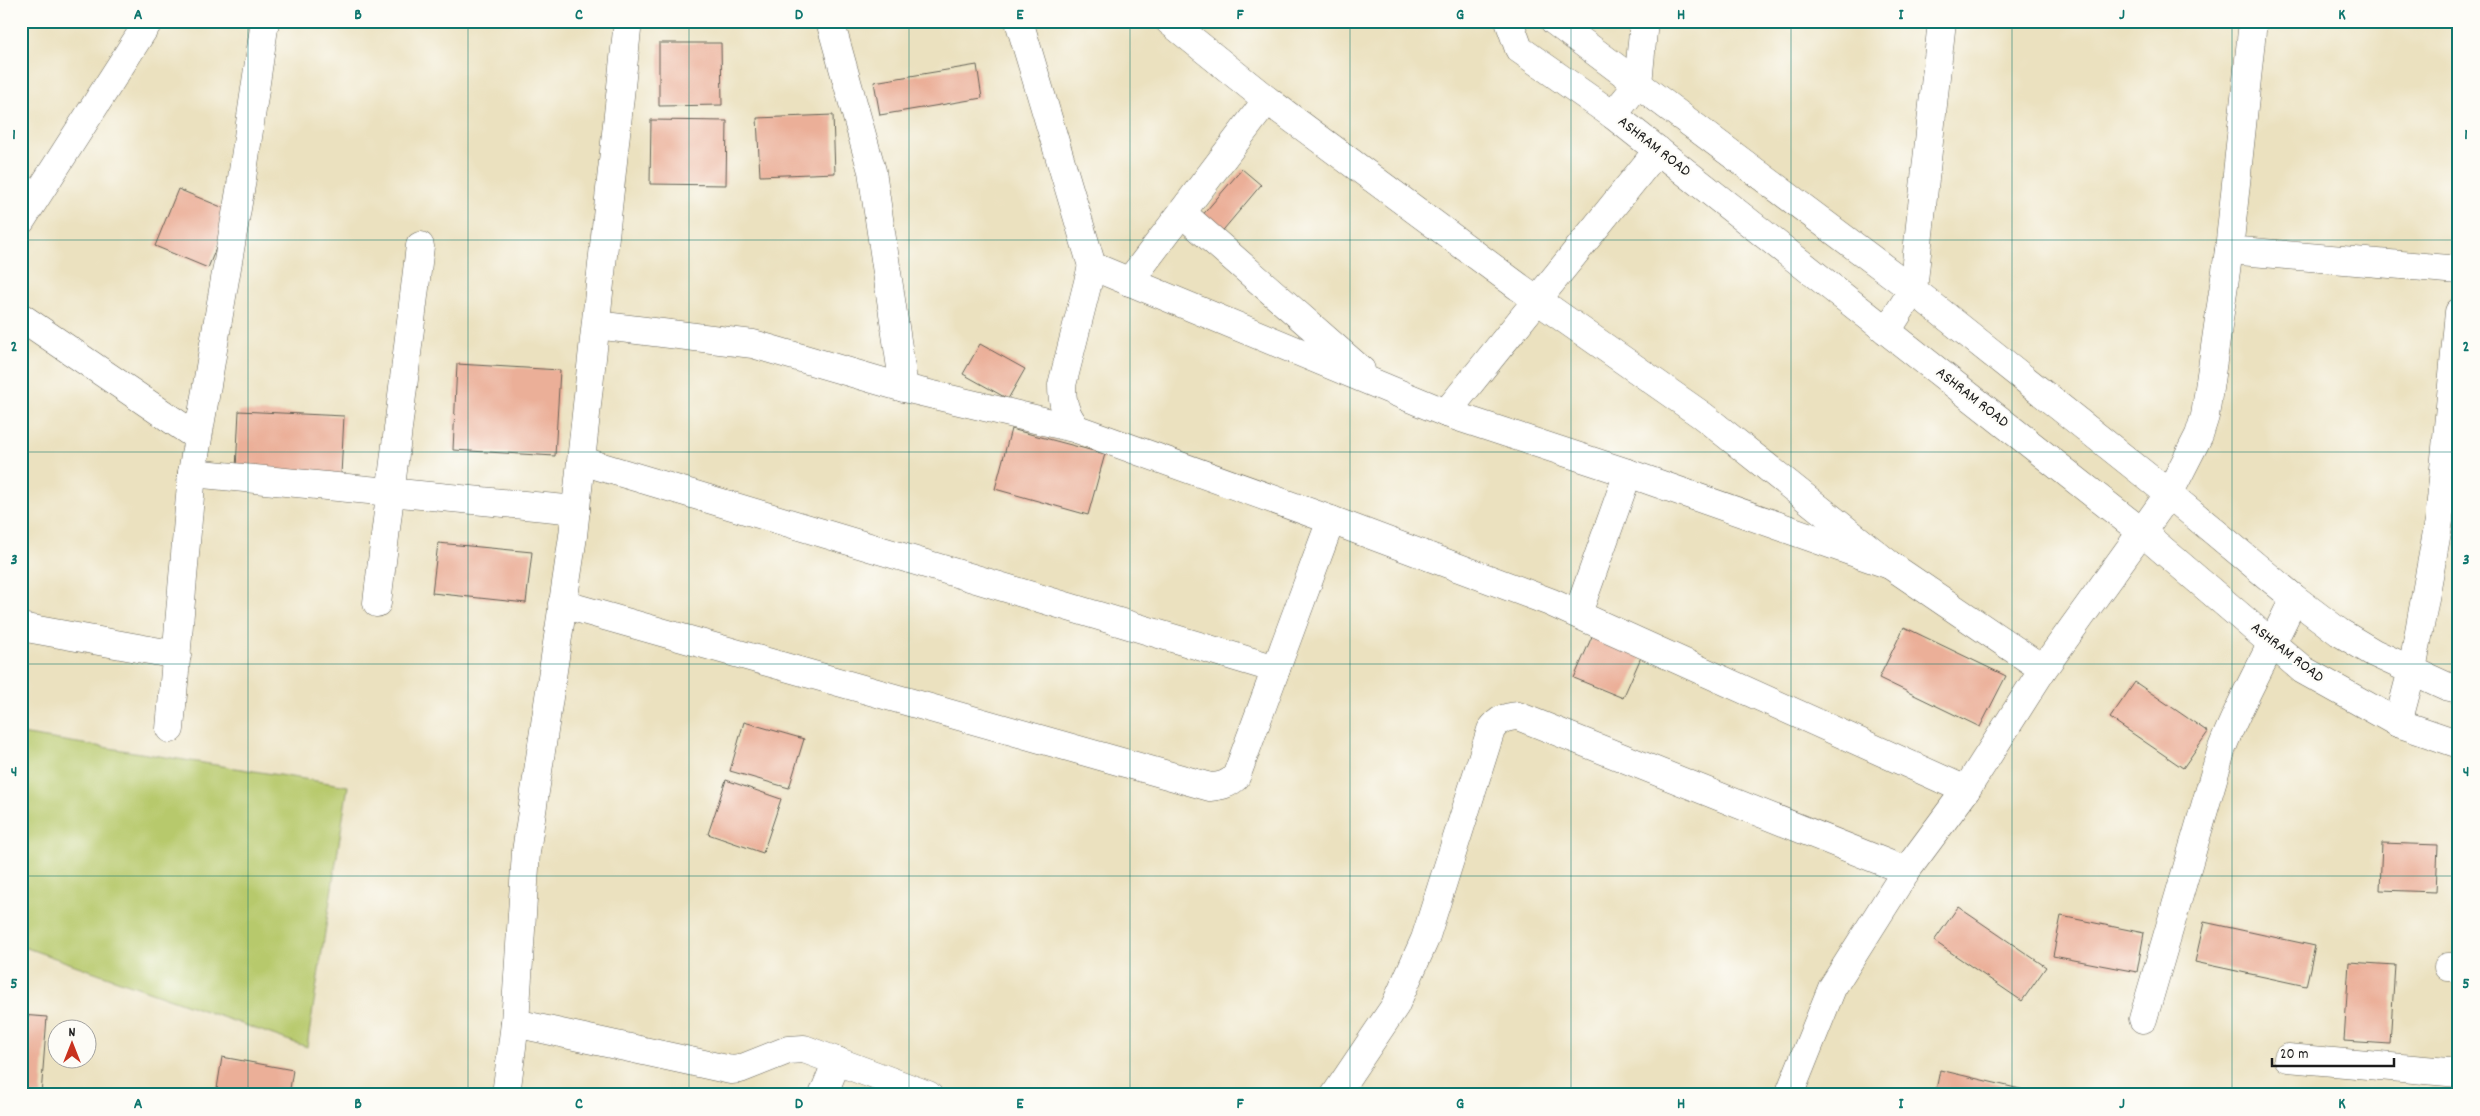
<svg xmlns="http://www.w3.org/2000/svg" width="2480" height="1116" viewBox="0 0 2480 1116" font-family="Dekko,sans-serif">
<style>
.green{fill:#b7c96c;stroke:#6a7244}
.building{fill:#ebaf98}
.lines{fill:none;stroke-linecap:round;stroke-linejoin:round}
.minor-casing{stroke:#646155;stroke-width:29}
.minor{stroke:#fff;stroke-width:28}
.grid{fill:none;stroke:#0f766e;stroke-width:1;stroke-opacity:0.55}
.labels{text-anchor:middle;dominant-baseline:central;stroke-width:4.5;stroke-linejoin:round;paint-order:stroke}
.street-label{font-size:16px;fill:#1c1c1c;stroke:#fdfcf7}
.neatline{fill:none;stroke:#0f766e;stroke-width:2}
.grid-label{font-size:16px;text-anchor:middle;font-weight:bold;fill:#0f766e}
</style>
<rect width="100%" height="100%" fill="#fdfcf7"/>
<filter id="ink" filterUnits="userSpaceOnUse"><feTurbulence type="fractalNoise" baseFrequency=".02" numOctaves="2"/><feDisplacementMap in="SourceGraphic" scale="10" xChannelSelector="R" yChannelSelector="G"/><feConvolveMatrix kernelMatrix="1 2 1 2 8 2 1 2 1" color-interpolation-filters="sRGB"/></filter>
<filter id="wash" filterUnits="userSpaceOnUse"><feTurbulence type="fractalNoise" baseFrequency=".0096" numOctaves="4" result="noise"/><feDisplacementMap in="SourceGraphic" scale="20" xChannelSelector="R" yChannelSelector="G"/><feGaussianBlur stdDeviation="1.12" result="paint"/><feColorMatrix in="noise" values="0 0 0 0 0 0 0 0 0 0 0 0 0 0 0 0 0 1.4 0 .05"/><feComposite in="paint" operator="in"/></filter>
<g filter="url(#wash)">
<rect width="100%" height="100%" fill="#ebe1bf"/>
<!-- green -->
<polygon class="green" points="21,734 348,786 307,1047 21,946"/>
<g id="blocks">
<!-- building -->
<g class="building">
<polygon points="659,43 721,43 722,105 659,106"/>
<polygon points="977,65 982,98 880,115 874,82"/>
<polygon points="833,115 835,173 760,176 757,118"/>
<polygon points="651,120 727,121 726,185 650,184"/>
<polygon points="1242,169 1261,185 1219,235 1200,218"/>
<polygon points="178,189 231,211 208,268 155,246"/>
<polygon points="980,344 1025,369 1008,399 963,374"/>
<polygon points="457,364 560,370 555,456 453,450"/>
<polygon points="239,411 344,416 341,475 236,469"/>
<polygon points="1011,429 1105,454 1088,515 995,489"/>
<polygon points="438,543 532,552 526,603 432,593"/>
<polygon points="1904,627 2006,676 1980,727 1879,678"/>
<polygon points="1593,634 1642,655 1623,698 1574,678"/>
<polygon points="2135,682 2208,732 2183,768 2110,718"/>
<polygon points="744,722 804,739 789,788 730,771"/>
<polygon points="726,780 781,799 763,853 708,834"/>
<polygon points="2382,843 2438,845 2436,892 2380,890"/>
<polygon points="1958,907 2046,967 2022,1001 1934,941"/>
<polygon points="2061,916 2144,933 2137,972 2053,956"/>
<polygon points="2204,922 2315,946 2306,986 2195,962"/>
<polygon points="2349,962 2395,965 2390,1044 2344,1041"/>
<polygon points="21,1015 47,1017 41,1095 21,1095"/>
<polygon points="222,1057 293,1070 289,1095 216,1095"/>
<polygon points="1940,1070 2041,1094 2041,1095 1935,1095"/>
</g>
</g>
</g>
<g filter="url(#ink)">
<use href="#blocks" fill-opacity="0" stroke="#646155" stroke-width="1"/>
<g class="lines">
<!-- minor casing -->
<g class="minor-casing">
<g id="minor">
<polyline points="830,21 872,171 904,388"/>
<polyline points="1019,21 1092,266 1446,413 1628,473 1890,565"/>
<polyline points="1169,21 1267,100 1519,287 1703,416 1890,565 2043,669"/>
<polyline points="1509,21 1519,49 1613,115 2143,533 2303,670 2398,723 2459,744"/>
<polyline points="1554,21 1913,290 2169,494 2294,598 2339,632 2374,653 2446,686 2459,689"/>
<polyline points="1613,115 1638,84 1644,21"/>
<polyline points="1182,213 1361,370"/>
<polyline points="21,221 149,21"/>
<polyline points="2229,250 2459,270"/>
<path d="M1092,266L1062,385C1062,403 1065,414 1077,429L1331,520L1550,602L1966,790"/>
<polyline points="1129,282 1267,100"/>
<polyline points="21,317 197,437"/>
<polyline points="596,325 753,344 904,388 1077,429"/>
<polyline points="1887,331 1913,290 1942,21"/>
<polyline points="1446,413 1658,150"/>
<polyline points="582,461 1276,669"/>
<polyline points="192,473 576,510"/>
<polyline points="377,603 420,246"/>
<path d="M562,604L1210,787C1221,786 1227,785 1236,777L1331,520"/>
<polyline points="1578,613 1628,473"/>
<polyline points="21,627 177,655"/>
<polyline points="2398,723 2412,670 2439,521 2459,312"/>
<polyline points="170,729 192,473 241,185 265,21"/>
<polyline points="2448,967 2459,967"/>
<path d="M2143,1019L2222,748C2242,696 2271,649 2294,598"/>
<polyline points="515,1023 731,1070 740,1069 788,1050 804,1049 928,1095"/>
<polyline points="2288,1058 2459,1073"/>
<polyline points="506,1095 515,1023 526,852 573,536 628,21"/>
<polyline points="823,1095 837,1061"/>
<path d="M1335,1095L1395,1006L1425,939L1491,730C1499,719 1505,717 1518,716L1906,871"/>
<polyline points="1789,1095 1832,988 1906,871 1966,790 2043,669 2169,494 2199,435 2205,416 2229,250 2253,21"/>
</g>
</g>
<!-- minor -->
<use href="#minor" class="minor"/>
</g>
</g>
<!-- grid -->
<path class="grid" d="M248,21V1095M468,21V1095M689,21V1095M909,21V1095M1130,21V1095M1350,21V1095M1571,21V1095M1791,21V1095M2012,21V1095M2232,21V1095M21,240H2459M21,452H2459M21,664H2459M21,876H2459"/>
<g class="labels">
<!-- street labels -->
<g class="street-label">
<text transform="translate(1654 147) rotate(38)">ASHRAM ROAD</text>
<text transform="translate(1972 398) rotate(38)">ASHRAM ROAD</text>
<text transform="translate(2287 653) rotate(38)">ASHRAM ROAD</text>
</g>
</g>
<!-- margin -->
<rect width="2480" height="1116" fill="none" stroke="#fdfcf7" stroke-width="55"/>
<!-- north arrow -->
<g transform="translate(72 1044)"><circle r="24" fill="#fdfcf7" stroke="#a3a29f"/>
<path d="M0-4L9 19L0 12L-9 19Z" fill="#c8321e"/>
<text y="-8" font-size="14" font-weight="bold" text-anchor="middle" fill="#1c1c1c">N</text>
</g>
<!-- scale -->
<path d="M2272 1058v8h122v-8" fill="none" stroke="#1c1c1c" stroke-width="2.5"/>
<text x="2280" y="1058" font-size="15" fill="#1c1c1c" stroke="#fdfcf7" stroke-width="4" paint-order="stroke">20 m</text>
<rect x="28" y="28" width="2424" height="1060" class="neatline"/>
<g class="grid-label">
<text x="138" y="19">A</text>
<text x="358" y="19">B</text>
<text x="579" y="19">C</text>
<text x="799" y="19">D</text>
<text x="1020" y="19">E</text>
<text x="1240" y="19">F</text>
<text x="1460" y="19">G</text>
<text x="1681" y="19">H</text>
<text x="1901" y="19">I</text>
<text x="2122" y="19">J</text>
<text x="2342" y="19">K</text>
<text x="14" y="139">1</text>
<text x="2466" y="139">1</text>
<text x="14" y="351">2</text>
<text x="2466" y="351">2</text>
<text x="14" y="564">3</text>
<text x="2466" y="564">3</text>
<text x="14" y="776">4</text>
<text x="2466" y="776">4</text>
<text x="14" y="988">5</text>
<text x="2466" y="988">5</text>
<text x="138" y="1108">A</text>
<text x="358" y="1108">B</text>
<text x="579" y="1108">C</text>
<text x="799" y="1108">D</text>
<text x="1020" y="1108">E</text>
<text x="1240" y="1108">F</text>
<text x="1460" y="1108">G</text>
<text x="1681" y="1108">H</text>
<text x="1901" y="1108">I</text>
<text x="2122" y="1108">J</text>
<text x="2342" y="1108">K</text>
</g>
</svg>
